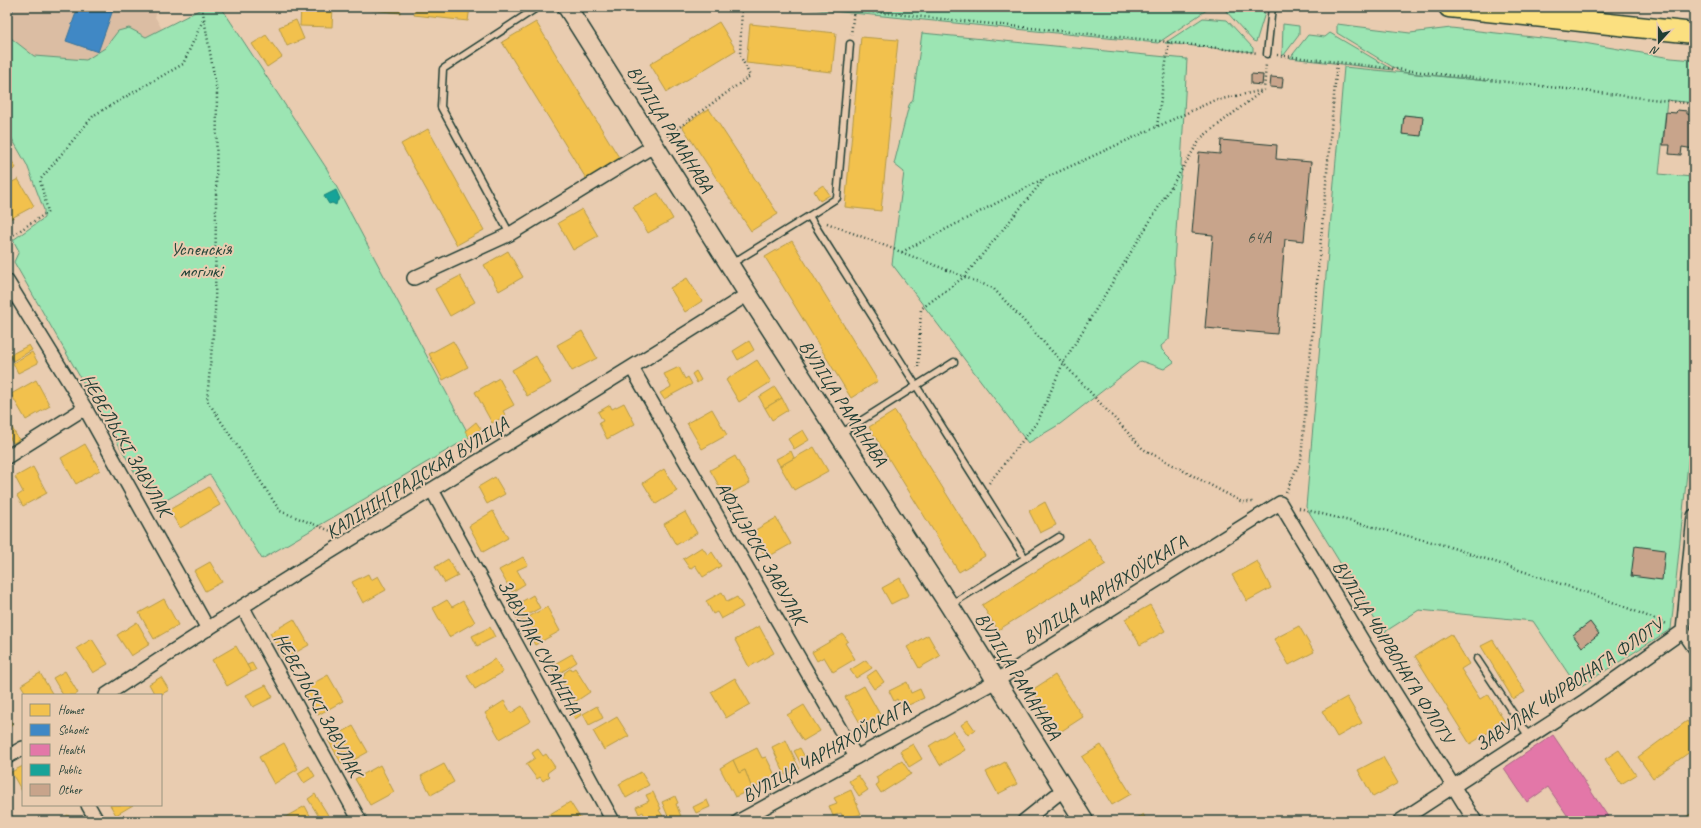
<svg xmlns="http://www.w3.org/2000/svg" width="1701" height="828" viewBox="0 0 1701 828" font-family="Caveat,sans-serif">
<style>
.built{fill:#dbbda3}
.green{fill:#9ce5b3;stroke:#5e9174}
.homes{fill:#f2c14e;stroke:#b39946}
.schools{fill:#3f88c5;stroke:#35729a}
.health{fill:#e377a8;stroke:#a86685}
.public{fill:#17a398;stroke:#19847a}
.building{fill:#c8a48b;stroke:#1f3d34}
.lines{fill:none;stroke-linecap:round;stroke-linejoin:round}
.lane-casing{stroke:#1f3d34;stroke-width:9}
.street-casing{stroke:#1f3d34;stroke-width:16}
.secondary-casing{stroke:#1f3d34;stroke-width:21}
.primary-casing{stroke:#1f3d34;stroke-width:23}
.path{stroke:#1f3d34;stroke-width:2.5;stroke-dasharray:1 3;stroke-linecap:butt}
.lane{stroke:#e9ccb0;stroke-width:6}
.street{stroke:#e9ccb0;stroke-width:13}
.secondary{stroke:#e9ccb0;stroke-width:18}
.primary{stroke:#fbe080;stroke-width:20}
.labels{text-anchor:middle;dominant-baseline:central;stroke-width:4;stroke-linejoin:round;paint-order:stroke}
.number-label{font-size:17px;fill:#49574a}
.street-label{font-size:19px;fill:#1f3d34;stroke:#e9ccb0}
.park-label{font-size:19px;fill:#25453a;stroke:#e9ccb0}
</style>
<rect width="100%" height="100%" fill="#e9ccb0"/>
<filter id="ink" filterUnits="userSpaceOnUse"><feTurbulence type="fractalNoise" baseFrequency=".025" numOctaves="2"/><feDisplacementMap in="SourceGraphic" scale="8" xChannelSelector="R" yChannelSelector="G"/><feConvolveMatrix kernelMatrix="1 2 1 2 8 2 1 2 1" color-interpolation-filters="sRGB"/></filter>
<g filter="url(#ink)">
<!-- built -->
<polygon class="built" points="7,7 159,7 155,17 162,29 7,109"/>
<!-- green -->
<g class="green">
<polygon points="205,7 221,7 327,169 470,437 262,559 211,476 209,475 158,505 148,488 142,485 14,262 19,251 13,240 44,218 44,210 27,165 7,130 7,35 34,56 86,60 105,48 118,31 129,28 146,37"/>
<polygon points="791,7 1211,7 1158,43"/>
<polygon points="1236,7 1250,8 1265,13 1256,42 1253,41 1225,10"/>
<polygon points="1203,18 1227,20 1253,48 1253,52 1165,43"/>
<polygon points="1283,24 1299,26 1299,35 1284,55 1282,55"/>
<polygon points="1337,24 1410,33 1451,28 1578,42 1671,58 1694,60 1694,103 1667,100 1659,174 1692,177 1694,163 1694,404 1671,629 1578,688 1533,621 1419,610 1383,633 1306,507 1344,67 1487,81 1401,72 1337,33"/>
<polygon points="922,33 1187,59 1181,165 1182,170 1179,184 1174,264 1175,278 1173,289 1169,339 1161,346 1162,350 1174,362 1164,369 1141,361 1060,424 1028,443 892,264 904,172 894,164 909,105 913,99"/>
<polygon points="1330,33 1393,70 1290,58 1308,35 1325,37"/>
</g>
<!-- homes -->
<g class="homes">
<polygon points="301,7 333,7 332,27 300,26"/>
<polygon points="373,7 401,7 400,13 372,10"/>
<polygon points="415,7 470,7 468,21 414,15"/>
<polygon points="296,20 304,39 287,46 279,27"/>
<polygon points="536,22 620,159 587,180 502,42"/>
<polygon points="719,22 736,50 667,92 650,64"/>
<polygon points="750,24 836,33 832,72 746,63"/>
<polygon points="266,35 282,57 267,67 252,44"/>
<polygon points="861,37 898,40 881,211 845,207"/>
<polygon points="709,109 778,214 751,231 682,126"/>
<polygon points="428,129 484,230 457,245 401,144"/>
<polygon points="7,153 16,168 7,173"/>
<polygon points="18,179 34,206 8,220 7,218 7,185"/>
<polygon points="823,185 830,195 820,201 814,191"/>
<polygon points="658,193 673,219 648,233 633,207"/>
<polygon points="582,209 598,236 573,250 558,223"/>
<polygon points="792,241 878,381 851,398 765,257"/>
<polygon points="508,251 523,277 499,291 484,265"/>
<polygon points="460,276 475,302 450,316 435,289"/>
<polygon points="687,278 702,301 685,312 670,288"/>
<polygon points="582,331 597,358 572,371 557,345"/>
<polygon points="453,341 468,367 443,380 429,354"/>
<polygon points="749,341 754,350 738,360 733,351"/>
<polygon points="29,345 32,350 13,361 10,355"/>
<polygon points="32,352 38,363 18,373 13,363"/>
<polygon points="536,356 551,383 527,396 512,370"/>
<polygon points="757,360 771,382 739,402 726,380"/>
<polygon points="679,367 685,379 688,377 692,384 664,399 660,393 671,387 664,374"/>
<polygon points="696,371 701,380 697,383 692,374"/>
<polygon points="499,378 514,405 503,411 506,416 492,423 475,392"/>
<polygon points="36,380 50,406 26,420 11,394"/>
<polygon points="775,387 782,398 765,408 759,397"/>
<polygon points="782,398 788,410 772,420 765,408"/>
<polygon points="624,403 635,424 607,439 599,423 603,421 598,412 610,405 612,409"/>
<polygon points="712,409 727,435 702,449 687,423"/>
<polygon points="895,411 985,556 959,572 869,427"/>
<polygon points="8,421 19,440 13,443 7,433"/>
<polygon points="476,422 481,429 470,438 465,431"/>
<polygon points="803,430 809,440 794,449 788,439"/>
<polygon points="85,444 100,470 76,484 61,458"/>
<polygon points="814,447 828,471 794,490 780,466"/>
<polygon points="791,451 794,458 780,466 776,459"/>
<polygon points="735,456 750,483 725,496 710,470"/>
<polygon points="33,467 47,493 23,506 17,496 23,492 15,477"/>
<polygon points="664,469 677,491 656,504 643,483"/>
<polygon points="495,477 505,494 487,504 478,487"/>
<polygon points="209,487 220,505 180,528 169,510"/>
<polygon points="1045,502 1056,525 1040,533 1029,511"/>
<polygon points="493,511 508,538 483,552 469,526"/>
<polygon points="685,512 697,533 676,545 664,524"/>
<polygon points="776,518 791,544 766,558 752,532"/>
<polygon points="1089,538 1106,564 998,630 982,605"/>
<polygon points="702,547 708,555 712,552 721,566 703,577 695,565 690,569 683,559"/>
<polygon points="523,557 528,565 517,570 525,584 512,592 499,570"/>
<polygon points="448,559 458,576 445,583 435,567"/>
<polygon points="1257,561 1271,588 1247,601 1232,575"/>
<polygon points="210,562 222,582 205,591 194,571"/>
<polygon points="368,574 371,580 378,576 386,590 363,603 352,582"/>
<polygon points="900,578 909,595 891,604 882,588"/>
<polygon points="722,592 727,602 737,597 743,607 721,619 717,612 713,614 706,601"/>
<polygon points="533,595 540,608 518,620 511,608"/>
<polygon points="164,599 178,625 154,639 139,613"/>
<polygon points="447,600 452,607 463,601 475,622 449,637 433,608"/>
<polygon points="1150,605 1165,631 1140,645 1125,619"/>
<polygon points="547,607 560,631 535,645 521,621"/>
<polygon points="294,619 309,645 284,659 270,633"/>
<polygon points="137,622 150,644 131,656 117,635"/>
<polygon points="759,626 774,653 749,667 735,640"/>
<polygon points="1299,626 1314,652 1289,665 1274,639"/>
<polygon points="490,627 495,637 477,646 472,636"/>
<polygon points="843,634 848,641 845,643 855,659 833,672 824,657 817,661 812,652"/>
<polygon points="1451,634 1469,664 1461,669 1480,699 1488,694 1505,722 1470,744 1415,656"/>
<polygon points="928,635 940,656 919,668 907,647"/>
<polygon points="92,639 108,664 93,673 77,648"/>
<polygon points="1493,640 1525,692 1513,699 1481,646"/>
<polygon points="236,646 251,672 227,686 212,660"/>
<polygon points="572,654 577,662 557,675 551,666"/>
<polygon points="495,659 503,672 475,689 467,676"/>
<polygon points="866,660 872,668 856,678 850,670"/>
<polygon points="252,663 256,670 251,672 247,665"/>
<polygon points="571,668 572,670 575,668 590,692 575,702 562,682 565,680 562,676 565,674 564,673"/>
<polygon points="876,670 884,682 874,689 866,677"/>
<polygon points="65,671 78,693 75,695 63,695 53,678"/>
<polygon points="40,673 53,695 27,695 21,685"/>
<polygon points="328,675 343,701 318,715 303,689"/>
<polygon points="1055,675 1083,717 1060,732 1032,690"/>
<polygon points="161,677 169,690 160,695 155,695 149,684"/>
<polygon points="735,678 750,704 726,718 711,692"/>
<polygon points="907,682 911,693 920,689 924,698 902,708 897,699 894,701 889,691"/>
<polygon points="266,685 273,697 253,707 246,695"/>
<polygon points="864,686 882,718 863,728 845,697"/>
<polygon points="1347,697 1362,723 1337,737 1322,711"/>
<polygon points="504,701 511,713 522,706 531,721 500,739 485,713"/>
<polygon points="575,705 581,715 575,719 569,708"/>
<polygon points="804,705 820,731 803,741 787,715"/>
<polygon points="597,706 603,718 589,725 583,714"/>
<polygon points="7,715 13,725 7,728"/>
<polygon points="617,717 629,736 604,750 593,731"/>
<polygon points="968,720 975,730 968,735 961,725"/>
<polygon points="1687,721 1694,731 1694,749 1653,778 1638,757"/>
<polygon points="353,726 368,752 343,766 328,740"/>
<polygon points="953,731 965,750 940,765 929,746"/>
<polygon points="786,740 799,768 785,775 772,747"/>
<polygon points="284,743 298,769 274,784 259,757"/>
<polygon points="913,744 922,759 909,767 900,751"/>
<polygon points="1101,745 1131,794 1112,805 1082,757"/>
<polygon points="757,748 762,758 766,757 776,777 752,789 745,770 739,773 733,760"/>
<polygon points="800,748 807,761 801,764 794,751"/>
<polygon points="538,749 543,756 546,754 555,767 547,773 550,776 543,781 540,777 537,779 526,764 535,758 532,753"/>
<polygon points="1619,750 1636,775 1621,784 1605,759"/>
<polygon points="1383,757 1398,783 1373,797 1358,770"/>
<polygon points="733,760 739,773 745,770 752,789 735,797 720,768"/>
<polygon points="902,761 911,774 881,793 876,785 879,783 876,777"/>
<polygon points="1005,762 1017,784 998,794 986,772"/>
<polygon points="444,764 454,782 431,795 421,776"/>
<polygon points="380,765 394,792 370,805 355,779"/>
<polygon points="23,766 23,793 11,772"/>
<polygon points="309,766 315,776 304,783 298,773"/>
<polygon points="641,772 649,785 626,798 619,784"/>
<polygon points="858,775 868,790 859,796 849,781"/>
<polygon points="851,790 861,814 844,820 841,813 833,816 829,806 837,803 834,798"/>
<polygon points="653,792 661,809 659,810 666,821 647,821 643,812 639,814 636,807 649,801 646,795"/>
<polygon points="315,794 328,815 321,820 308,799"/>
<polygon points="675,796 678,803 676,804 682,819 677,821 670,821 662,802"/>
<polygon points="707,800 710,807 696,813 693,807"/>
<polygon points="570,802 582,821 547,821 545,817"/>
<polygon points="110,805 133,805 116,815"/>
<polygon points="305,806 313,821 280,821 280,820"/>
<polygon points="1694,812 1694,821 1686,821 1684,818"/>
<polygon points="1143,814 1147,821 1133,821"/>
<polygon points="68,815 72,821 57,821"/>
<polygon points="154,816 156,821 144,821"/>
</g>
<!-- schools -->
<g class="schools">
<polygon points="7,7 14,7 11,14 7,13"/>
<polygon points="78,7 114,7 98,52 66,41"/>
</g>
<!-- health -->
<polygon class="health" points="1553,735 1611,821 1571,821 1548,787 1527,802 1504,768"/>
<!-- public -->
<polygon class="public" points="336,190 340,199 337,201 336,205 332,203 329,204 324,196"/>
<!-- building -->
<g class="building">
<polygon points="1251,74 1263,75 1262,85 1251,84"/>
<polygon points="1271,77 1283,78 1282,88 1270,87"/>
<polygon points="1677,110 1687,111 1687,114 1694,115 1694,149 1682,147 1681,155 1669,154 1670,145 1663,145 1666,112 1676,113"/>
<polygon points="1404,115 1423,117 1421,136 1402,134"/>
<polygon points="1221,140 1277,145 1276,159 1311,162 1304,241 1285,239 1277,334 1205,328 1213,235 1192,233 1199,152 1220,154"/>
<polygon points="1635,546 1665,550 1662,580 1631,576"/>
<polygon points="1590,622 1599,634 1582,647 1573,635"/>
</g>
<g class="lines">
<!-- lane casing -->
<g class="lane-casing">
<g id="lane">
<polyline points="1267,54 1272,7"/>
<polyline points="809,216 1025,558"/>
<polyline points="510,234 441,107 443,69 538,7"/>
<polyline points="731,264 809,216 837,198 850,44"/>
<polyline points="840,434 954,362"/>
<polyline points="950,605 1059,537"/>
<polyline points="1477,659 1529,737"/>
</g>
</g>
<!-- street casing -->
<g class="street-casing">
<g id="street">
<polyline points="414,278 510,234 655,145"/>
<polyline points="7,281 85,408 208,629"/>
<polyline points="632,368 856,757"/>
<polyline points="7,457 85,408"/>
<polyline points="432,490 613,821"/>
<polyline points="243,608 360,821"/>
<polyline points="1683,631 1694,647"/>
<path d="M106,695C316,555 536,430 748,294"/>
<polyline points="7,757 23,748"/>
<polyline points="88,805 97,821"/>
<polyline points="739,821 996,681 1280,503 1365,645 1475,821"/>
<polyline points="1024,821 1064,789"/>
<polyline points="1400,821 1583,702 1683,631 1694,516"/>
</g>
</g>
<!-- secondary casing -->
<g class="secondary-casing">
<polyline id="secondary" points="567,7 748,294 949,605 1084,821"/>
</g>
<!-- primary casing -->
<g class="primary-casing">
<polyline id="primary" points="1449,7 1694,33"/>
</g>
<!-- path -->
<g class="path">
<polyline points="202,7 217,92 215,313 207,400 280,511 336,533"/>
<polyline points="825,7 1169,42 1258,53"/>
<polyline points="851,35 854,10"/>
<polyline points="1277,55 1694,104"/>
<polyline points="1157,126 1169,42"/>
<polyline points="667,136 750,76 740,55 742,7"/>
<polyline points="827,223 993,288 1143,449 1242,502 1254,502"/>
<polyline points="7,239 48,212 40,180 94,115 183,64 204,18"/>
<polyline points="902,252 1043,179"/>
<polyline points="918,367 921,309 964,277 1045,178 1213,101 1264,90 1266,64"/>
<polyline points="989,483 1038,421 1063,363 1201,138 1262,91"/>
<polyline points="1286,492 1301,459 1337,62"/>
<polyline points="1299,508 1447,546 1600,597 1667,624"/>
</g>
<!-- lane -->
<use href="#lane" class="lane"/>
<!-- street -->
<use href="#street" class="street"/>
<!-- secondary -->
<use href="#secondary" class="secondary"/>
<!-- primary -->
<use href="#primary" class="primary"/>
</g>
</g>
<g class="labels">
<!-- number labels -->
<g class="number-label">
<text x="1259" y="237">64А</text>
</g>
<!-- street labels -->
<g class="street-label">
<text transform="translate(670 129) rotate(58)">ВУЛІЦА РАМАНАВА</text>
<text transform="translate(843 403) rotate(57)">ВУЛІЦА РАМАНАВА</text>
<text transform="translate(126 445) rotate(60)">НЕВЕЛЬСКІ ЗАВУЛАК</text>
<text transform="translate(417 478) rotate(-32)">КАЛІНІНГРАДСКАЯ ВУЛІЦА</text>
<text transform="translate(761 553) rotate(60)">АФІЦЭРСКІ ЗАВУЛАК</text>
<text transform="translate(1105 590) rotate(-32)">ВУЛІЦА ЧАРНЯХОЎСКАГА</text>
<text transform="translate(539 647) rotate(61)">ЗАВУЛАК СУСАНІНА</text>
<text transform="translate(1393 652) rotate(58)">ВУЛІЦА ЧЫРВОНАГА ФЛОТУ</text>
<text transform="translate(1018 676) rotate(58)">ВУЛІЦА РАМАНАВА</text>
<text transform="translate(1569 685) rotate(-34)">ЗАВУЛАК ЧЫРВОНАГА ФЛОТУ</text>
<text transform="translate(318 705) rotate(61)">НЕВЕЛЬСКІ ЗАВУЛАК</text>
<text transform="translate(826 752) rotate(-29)">ВУЛІЦА ЧАРНЯХОЎСКАГА</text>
</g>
<!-- park labels -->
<g class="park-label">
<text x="201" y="249">Успенскія<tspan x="201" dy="22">могілкі</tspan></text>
</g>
</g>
<!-- margin -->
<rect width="1701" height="828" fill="none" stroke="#e9ccb0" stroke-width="24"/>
<rect x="12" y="12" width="1677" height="804" fill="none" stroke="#1f3d34" stroke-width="1.5" filter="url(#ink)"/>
<!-- legend -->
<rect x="22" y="694" width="140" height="112" fill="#e9ccb0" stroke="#98937e"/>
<rect x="30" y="704" width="20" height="12" fill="#f2c14e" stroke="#98937e"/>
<text x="58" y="714" font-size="12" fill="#1f3d34">Homes</text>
<rect x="30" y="724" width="20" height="12" fill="#3f88c5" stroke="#98937e"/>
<text x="58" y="734" font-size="12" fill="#1f3d34">Schools</text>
<rect x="30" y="744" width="20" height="12" fill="#e377a8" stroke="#98937e"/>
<text x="58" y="754" font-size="12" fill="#1f3d34">Health</text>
<rect x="30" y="764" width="20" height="12" fill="#17a398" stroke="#98937e"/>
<text x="58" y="774" font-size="12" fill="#1f3d34">Public</text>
<rect x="30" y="784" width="20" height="12" fill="#c8a48b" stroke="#98937e"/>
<text x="58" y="794" font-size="12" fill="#1f3d34">Other</text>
<!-- north arrow -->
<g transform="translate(1659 42) rotate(201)" stroke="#e9ccb0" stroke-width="3" paint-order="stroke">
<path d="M0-3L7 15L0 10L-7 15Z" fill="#1f3d34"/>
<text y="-6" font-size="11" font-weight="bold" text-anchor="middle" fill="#1f3d34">N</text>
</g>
</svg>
